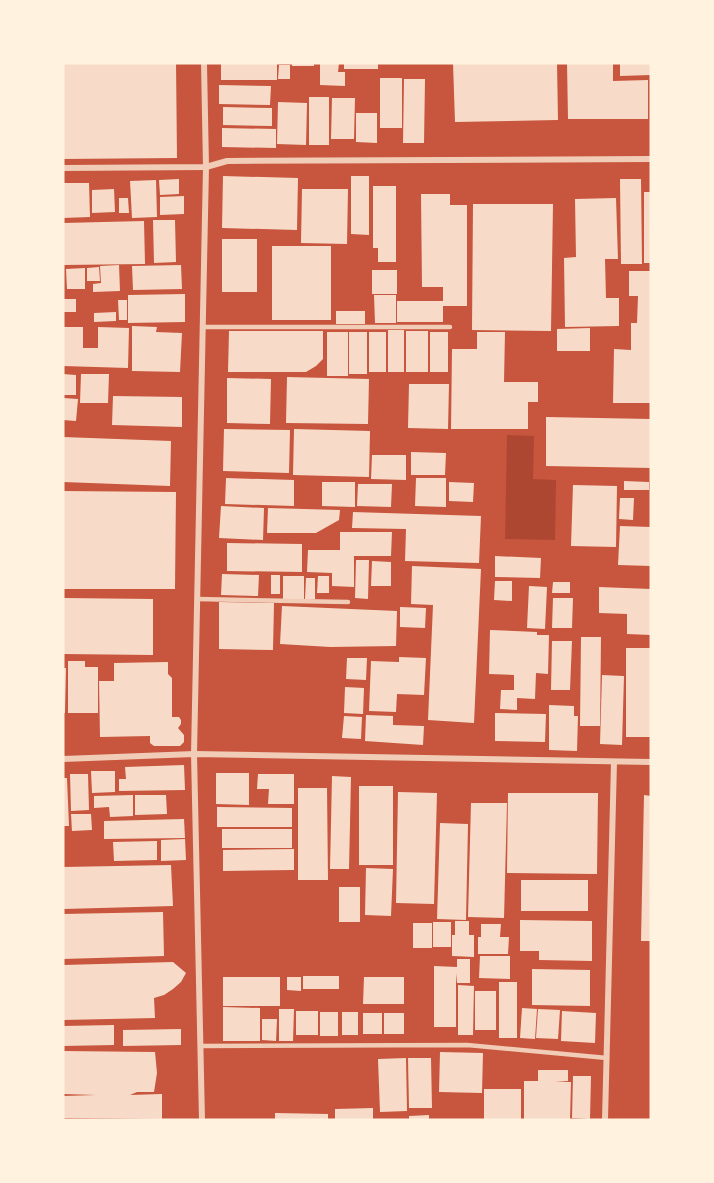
<svg xmlns="http://www.w3.org/2000/svg" width="714" height="1183" viewBox="0 0 714 1183" font-family="'Work Sans',sans-serif">
<style>
.green{fill:#ae4732}
.building{fill:#f7dbc8}
.lines{fill:none;stroke-linecap:round;stroke-linejoin:round}
.service{stroke:#f1ccb7;stroke-width:4.5}
.minor{stroke:#f1ccb7;stroke-width:6}
</style>
<rect width="100%" height="100%" fill="#c8553d"/>
<!-- green -->
<polygon class="green" points="507,435 534,436 533,479 556,480 555,540 505,539"/>
<!-- building -->
<g class="building">
<polygon points="63,63 176,63 177,158 63,159"/>
<rect x="221" y="63" width="56" height="17"/>
<rect x="292" y="63" width="22" height="3"/>
<polygon points="320,63 339,63 338,72 345,72 345,86 320,85"/>
<rect x="344" y="63" width="34" height="6"/>
<polygon points="453,63 557,63 558,120 455,122"/>
<polygon points="567,63 613,63 613,81 648,80 648,119 568,119"/>
<polygon points="620,63 651,63 651,75 620,76"/>
<polygon points="279,65 290,65 290,79 278,79"/>
<rect x="380" y="78" width="22" height="50"/>
<polygon points="404,79 425,79 424,143 403,143"/>
<polygon points="219,85 271,86 270,105 219,104"/>
<rect x="309" y="97" width="20" height="48"/>
<polygon points="332,98 355,98 354,139 331,139"/>
<polygon points="278,102 307,103 306,145 277,144"/>
<polygon points="223,107 272,108 272,126 223,125"/>
<polygon points="356,113 377,113 377,143 356,142"/>
<polygon points="222,128 276,129 276,148 222,147"/>
<polygon points="223,176 298,178 297,230 222,228"/>
<polygon points="351,176 369,176 369,235 351,234"/>
<polygon points="179,179 179,194 160,195 159,180"/>
<polygon points="620,179 641,179 642,264 621,264"/>
<polygon points="156,180 157,217 132,218 130,181"/>
<polygon points="63,183 89,183 90,217 63,218"/>
<polygon points="373,186 396,186 396,262 378,262 378,248 373,248"/>
<polygon points="114,189 115,212 92,213 92,190"/>
<polygon points="302,189 348,189 347,244 301,243"/>
<rect x="644" y="192" width="7" height="71"/>
<polygon points="421,194 450,194 450,205 467,205 467,306 443,306 443,322 397,322 397,301 443,301 443,287 422,287"/>
<polygon points="184,196 184,214 160,215 160,197"/>
<polygon points="119,198 128,198 129,213 119,213"/>
<polygon points="616,198 618,259 605,259 606,298 619,298 619,326 565,327 564,258 576,257 575,199"/>
<polygon points="473,204 553,204 551,331 472,330"/>
<polygon points="153,220 175,220 176,262 154,263"/>
<polygon points="144,221 145,264 63,265 63,223"/>
<rect x="222" y="239" width="35" height="53"/>
<rect x="272" y="246" width="59" height="74"/>
<polygon points="119,265 120,291 93,292 93,284 101,283 100,266"/>
<polygon points="181,265 182,289 133,290 132,266"/>
<polygon points="99,267 100,281 87,281 87,268"/>
<polygon points="85,268 85,289 67,289 66,269"/>
<rect x="372" y="270" width="25" height="24"/>
<polygon points="629,271 651,271 651,403 613,403 614,349 631,350 631,323 637,323 638,296 629,296"/>
<polygon points="185,294 185,322 128,323 128,295"/>
<polygon points="374,295 396,295 396,323 375,323"/>
<rect x="63" y="299" width="13" height="13"/>
<polygon points="118,300 127,300 127,320 119,320"/>
<rect x="336" y="311" width="29" height="13"/>
<polygon points="116,312 116,321 94,322 94,313"/>
<polygon points="132,326 157,327 156,332 182,333 180,372 132,371"/>
<polygon points="63,327 83,327 83,348 98,348 98,327 129,328 128,368 63,366"/>
<polygon points="590,328 590,351 557,351 557,329"/>
<rect x="388" y="330" width="16" height="42"/>
<polygon points="229,331 323,331 323,359 316,366 306,372 228,372"/>
<rect x="406" y="331" width="22" height="41"/>
<rect x="327" y="332" width="21" height="44"/>
<rect x="349" y="332" width="18" height="42"/>
<rect x="369" y="332" width="17" height="40"/>
<rect x="430" y="332" width="18" height="40"/>
<polygon points="477,332 505,332 504,382 538,382 538,402 528,402 528,429 451,429 452,349 477,349"/>
<polygon points="63,374 76,375 76,395 63,395"/>
<polygon points="81,374 109,374 108,403 80,403"/>
<polygon points="287,377 369,379 368,424 286,423"/>
<polygon points="227,378 271,379 270,424 227,423"/>
<polygon points="409,384 449,384 448,429 408,428"/>
<polygon points="113,396 182,397 182,427 112,425"/>
<polygon points="63,398 78,399 76,421 63,420"/>
<polygon points="546,417 651,419 651,468 546,466"/>
<polygon points="224,429 290,430 289,473 223,471"/>
<polygon points="294,429 370,431 369,477 293,475"/>
<polygon points="63,437 171,441 170,486 63,482"/>
<polygon points="411,452 446,453 445,475 411,475"/>
<polygon points="372,455 406,455 406,480 371,479"/>
<polygon points="226,478 294,480 294,506 225,504"/>
<polygon points="416,478 446,478 446,507 415,506"/>
<polygon points="624,481 649,482 649,490 624,490"/>
<polygon points="322,482 355,482 355,507 322,506"/>
<polygon points="449,482 474,483 473,502 449,501"/>
<polygon points="358,484 392,484 391,507 357,506"/>
<polygon points="573,485 617,486 616,547 571,546"/>
<polygon points="63,491 176,492 175,589 63,589"/>
<polygon points="620,498 634,498 633,520 619,519"/>
<polygon points="221,506 264,508 263,540 219,538"/>
<polygon points="268,508 340,510 339,520 316,533 267,533"/>
<polygon points="353,512 481,516 479,563 405,561 406,529 352,528"/>
<polygon points="620,526 651,527 651,566 618,565"/>
<polygon points="340,532 392,532 391,556 354,556 354,587 332,586 332,573 307,572 308,550 340,550"/>
<polygon points="227,543 302,544 302,572 227,571"/>
<polygon points="495,556 541,558 540,578 495,577"/>
<polygon points="356,560 369,560 368,599 355,598"/>
<polygon points="372,561 391,562 391,586 371,586"/>
<polygon points="412,566 481,569 474,723 428,720 433,605 411,604"/>
<polygon points="222,574 259,575 258,596 221,595"/>
<rect x="271" y="575" width="9" height="19"/>
<rect x="283" y="576" width="21" height="24"/>
<polygon points="318,576 329,576 329,593 317,593"/>
<polygon points="306,578 315,578 315,599 305,599"/>
<polygon points="495,581 512,581 512,601 494,600"/>
<polygon points="553,582 570,582 570,593 552,593"/>
<polygon points="529,586 547,587 545,629 527,628"/>
<polygon points="599,587 651,589 651,635 627,634 627,614 599,613"/>
<polygon points="63,598 153,599 153,655 63,654"/>
<polygon points="553,598 573,598 572,628 552,628"/>
<polygon points="219,602 274,603 273,650 219,649"/>
<polygon points="282,606 397,611 396,646 330,647 280,644"/>
<polygon points="400,607 426,608 425,628 400,627"/>
<polygon points="490,630 537,632 537,635 549,635 548,674 536,673 535,699 517,698 517,710 500,709 501,690 514,690 514,675 489,674"/>
<polygon points="581,637 601,637 600,726 580,726"/>
<polygon points="552,641 572,641 570,690 551,690"/>
<rect x="626" y="648" width="25" height="89"/>
<polygon points="399,657 426,658 424,695 397,694 396,712 369,711 371,661 399,662"/>
<polygon points="347,658 367,658 366,680 346,679"/>
<polygon points="68,661 85,661 85,667 98,667 98,713 68,713"/>
<polygon points="168,662 168,674 172,678 172,717 179,717 181,720 181,724 178,728 184,735 184,742 180,746 154,746 150,743 150,736 100,737 99,681 114,681 114,663"/>
<polygon points="63,668 66,668 65,713 63,713"/>
<polygon points="602,675 624,676 622,745 600,744"/>
<polygon points="345,687 364,688 363,714 344,713"/>
<polygon points="549,705 574,706 574,716 578,716 577,751 549,750"/>
<polygon points="495,713 546,714 545,742 495,741"/>
<polygon points="366,715 393,716 393,725 424,726 423,745 365,741"/>
<polygon points="344,716 362,717 361,739 342,738"/>
<polygon points="184,765 185,790 119,791 119,779 126,779 125,767"/>
<polygon points="91,771 115,771 115,792 92,793"/>
<polygon points="216,773 249,773 249,805 216,804"/>
<polygon points="70,774 88,774 89,810 71,811"/>
<polygon points="258,774 294,774 294,804 268,804 269,789 257,789"/>
<polygon points="332,776 351,777 349,869 330,869"/>
<polygon points="63,778 67,778 69,826 63,826"/>
<rect x="359" y="786" width="34" height="79"/>
<polygon points="298,788 327,788 328,880 298,880"/>
<polygon points="398,792 437,793 434,904 396,903"/>
<polygon points="508,793 598,793 597,874 507,873"/>
<polygon points="133,795 133,816 110,817 109,807 94,808 94,796"/>
<polygon points="135,795 166,795 167,814 135,815"/>
<polygon points="644,795 651,796 651,941 641,941"/>
<polygon points="471,803 507,803 504,918 468,917"/>
<polygon points="217,807 292,808 292,827 217,827"/>
<polygon points="71,814 91,814 92,830 72,831"/>
<polygon points="184,819 185,838 104,839 104,821"/>
<polygon points="440,823 468,824 466,920 437,919"/>
<rect x="222" y="829" width="70" height="19"/>
<polygon points="185,839 186,860 161,861 161,840"/>
<polygon points="157,841 157,860 114,861 113,842"/>
<polygon points="294,849 294,870 223,871 223,850"/>
<polygon points="171,865 173,906 64,909 63,867"/>
<polygon points="366,868 393,869 391,916 365,915"/>
<rect x="521" y="880" width="67" height="31"/>
<rect x="339" y="887" width="21" height="35"/>
<polygon points="163,912 164,956 63,959 63,914"/>
<polygon points="520,920 592,921 592,961 539,960 539,951 520,951"/>
<polygon points="455,921 469,921 469,935 474,935 474,957 452,956 452,935 455,935"/>
<rect x="433" y="922" width="18" height="25"/>
<rect x="413" y="923" width="19" height="25"/>
<polygon points="481,924 501,924 500,937 509,937 508,954 478,954 478,937 481,937"/>
<polygon points="480,956 510,956 510,979 479,978"/>
<polygon points="457,959 470,959 470,983 457,983 456,973 456,1027 434,1027 434,966 457,967"/>
<polygon points="173,962 186,973 181,982 173,989 164,995 154,998 155,1018 63,1020 63,965"/>
<polygon points="532,969 590,970 590,1006 532,1005"/>
<rect x="303" y="976" width="36" height="13"/>
<rect x="223" y="977" width="57" height="29"/>
<polygon points="287,977 301,977 301,991 287,990"/>
<polygon points="364,977 404,977 404,1004 363,1004"/>
<rect x="499" y="982" width="18" height="56"/>
<polygon points="458,985 474,986 473,1035 458,1035"/>
<rect x="475" y="991" width="21" height="39"/>
<polygon points="223,1007 260,1008 260,1041 223,1041"/>
<polygon points="522,1008 537,1009 535,1039 520,1038"/>
<polygon points="279,1009 294,1009 293,1041 279,1041"/>
<polygon points="538,1009 560,1010 558,1039 536,1038"/>
<rect x="296" y="1011" width="22" height="24"/>
<polygon points="562,1011 596,1013 595,1043 561,1041"/>
<rect x="320" y="1012" width="18" height="24"/>
<rect x="342" y="1012" width="16" height="23"/>
<rect x="363" y="1013" width="19" height="21"/>
<rect x="384" y="1013" width="20" height="21"/>
<polygon points="262,1019 277,1019 276,1041 262,1040"/>
<polygon points="114,1025 114,1045 63,1046 63,1026"/>
<polygon points="181,1029 181,1045 123,1046 123,1030"/>
<polygon points="63,1051 155,1052 157,1073 154,1092 137,1092 130,1095 162,1094 162,1119 63,1118 63,1096 96,1095 63,1094"/>
<polygon points="440,1052 483,1053 482,1093 439,1092"/>
<polygon points="406,1058 407,1111 380,1112 378,1059"/>
<polygon points="408,1058 431,1058 432,1108 409,1108"/>
<polygon points="538,1070 568,1070 568,1081 555,1082 571,1082 570,1120 524,1120 524,1081 538,1081"/>
<polygon points="573,1076 591,1076 590,1119 572,1118"/>
<rect x="484" y="1089" width="37" height="31"/>
<polygon points="373,1108 373,1120 335,1120 335,1109"/>
<polygon points="275,1113 328,1114 328,1120 275,1120"/>
<polygon points="429,1115 429,1120 409,1120 409,1116"/>
</g>
<g class="lines">
<!-- service -->
<g class="service">
<polyline points="202,327 450,327"/>
<polyline points="197,599 348,602"/>
<polyline points="201,1046 467,1045 607,1058"/>
</g>
<!-- minor -->
<g class="minor">
<polyline points="63,168 206,167 227,161 651,159"/>
<polyline points="63,759 194,754 651,762"/>
<polyline points="202,1120 194,754 206,167 204,63"/>
<polyline points="605,1120 614,762"/>
</g>
</g>
<!-- border -->
<rect width="714" height="1183" fill="none" stroke="#fff3e0" stroke-width="129"/>
</svg>
